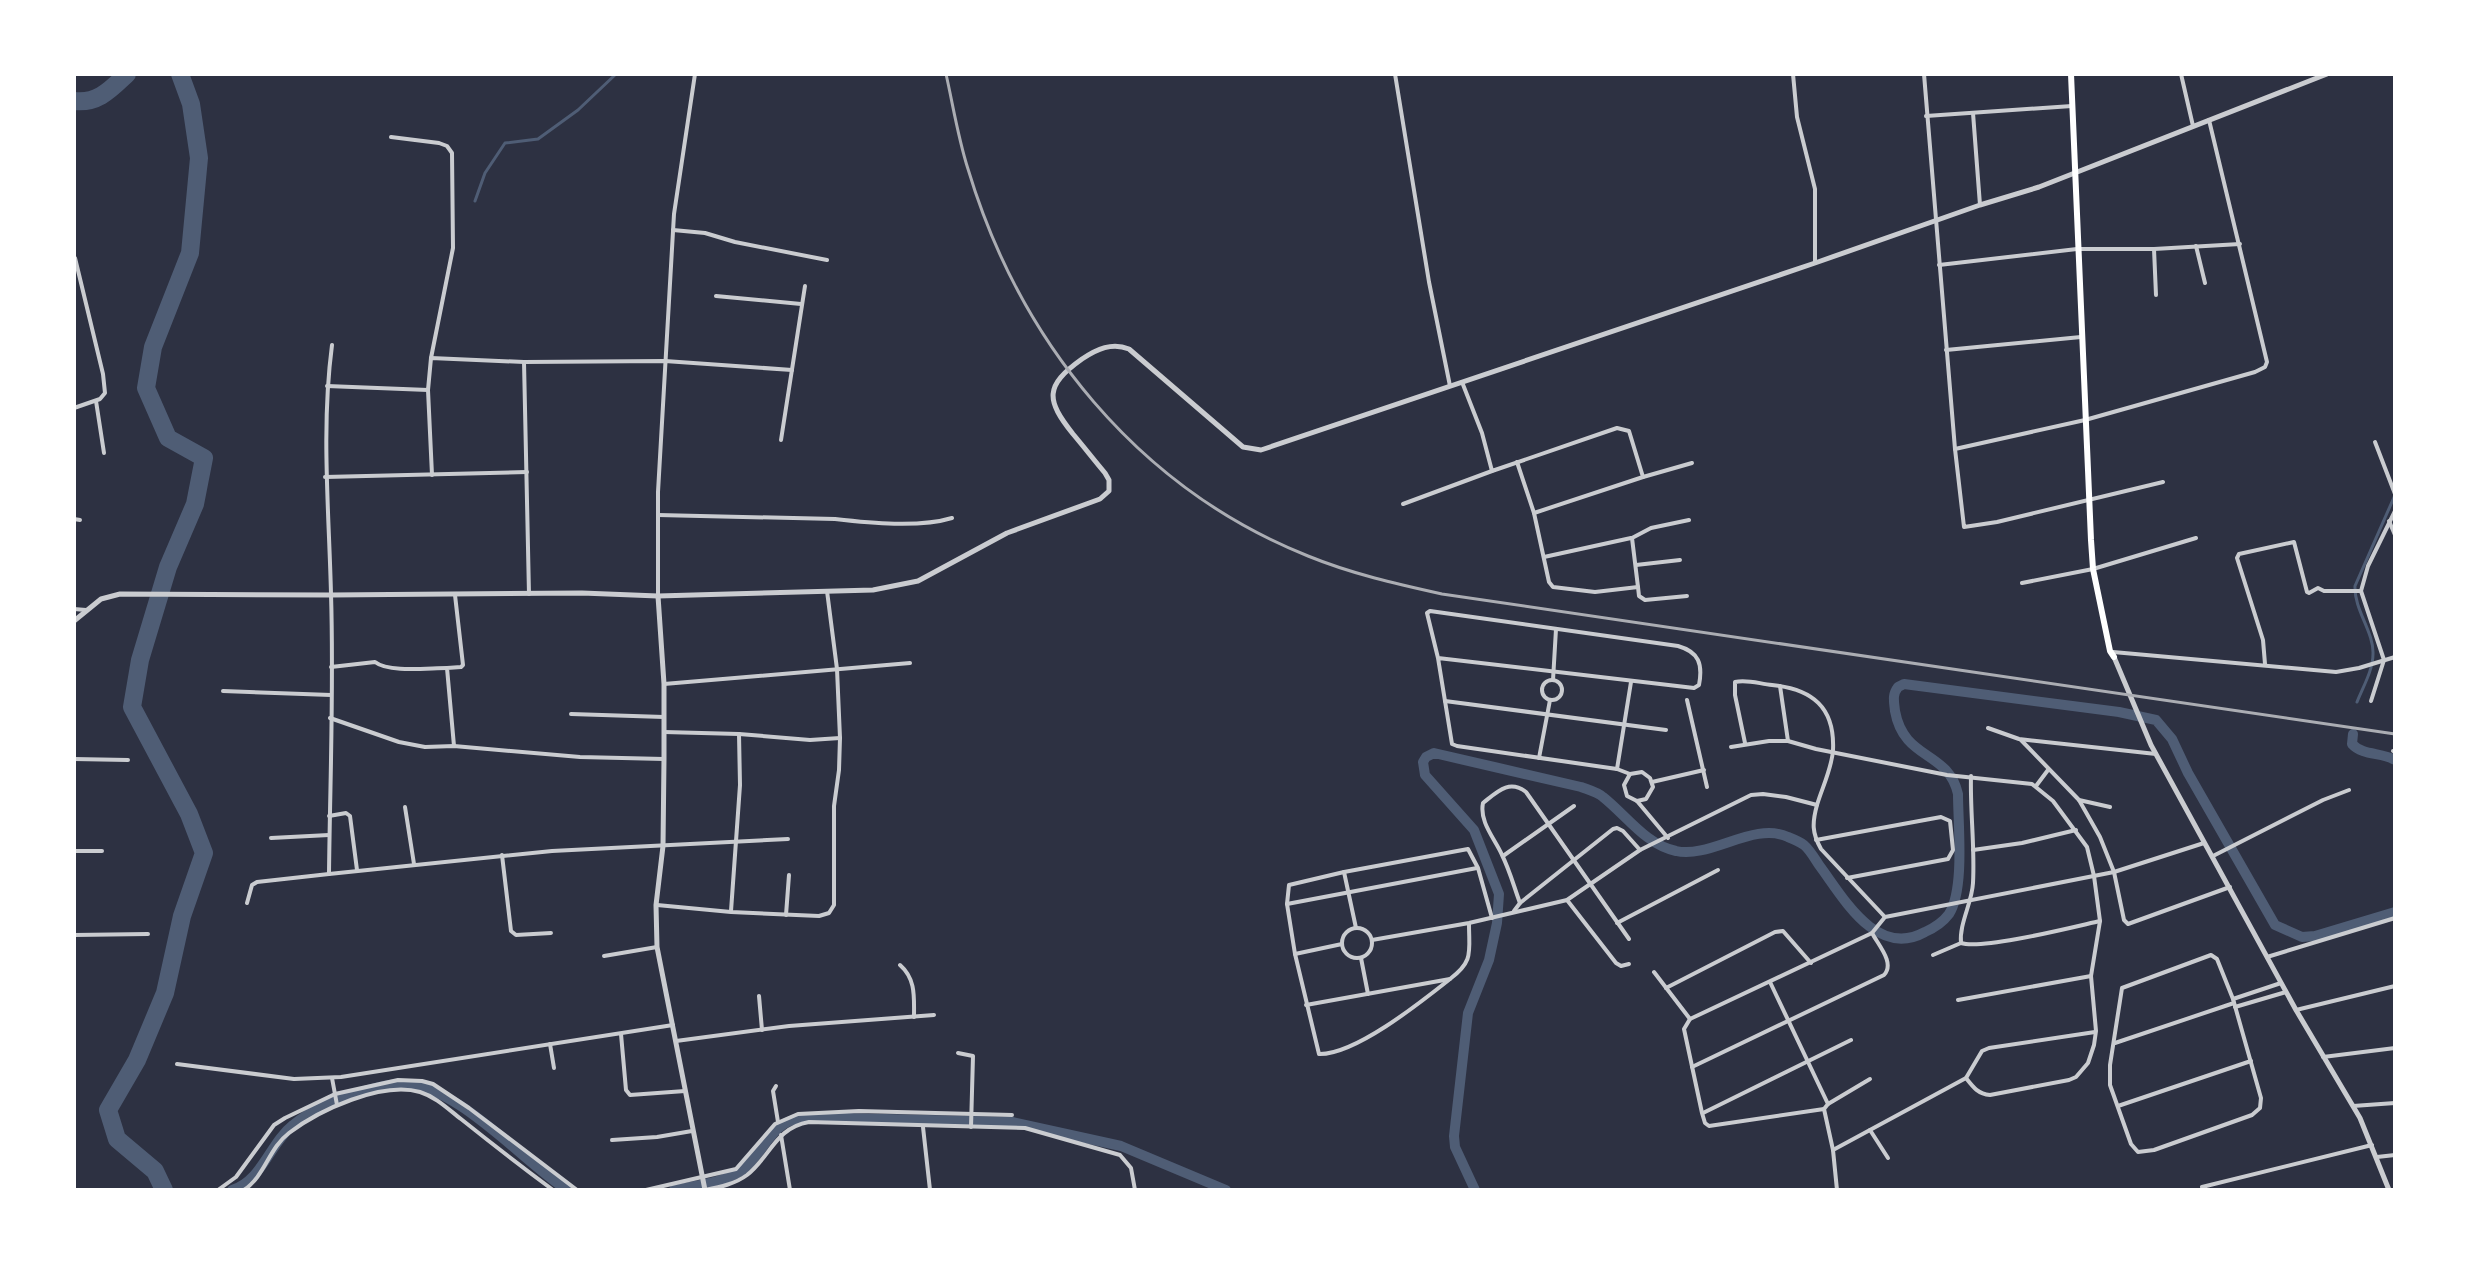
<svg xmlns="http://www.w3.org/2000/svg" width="2469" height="1264" viewBox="0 0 2469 1264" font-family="'Crimson Pro',serif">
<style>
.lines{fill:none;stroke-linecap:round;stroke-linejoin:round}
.stream{stroke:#4f5d75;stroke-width:3}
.canal{stroke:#4f5d75;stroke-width:10}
.river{stroke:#4f5d75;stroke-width:18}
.minor{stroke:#caccd0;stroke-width:4}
.tertiary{stroke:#caccd0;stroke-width:5}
.secondary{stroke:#fff;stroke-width:6}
.rail{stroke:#abadb3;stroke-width:3}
</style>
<rect width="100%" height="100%" fill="#2d3142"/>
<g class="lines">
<!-- stream -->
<g class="stream">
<polyline points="475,201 485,173 505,143 538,139 578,110 616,74"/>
<path d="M2357,702C2363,687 2373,670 2373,654C2374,632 2354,610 2355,586L2395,495"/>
</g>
<!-- canal -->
<g class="canal">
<path d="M2353,734L2352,744C2363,756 2381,752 2395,760"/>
<path d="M232,1190C262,1181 270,1143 293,1125C311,1110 335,1100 358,1093C371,1089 386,1084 400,1084C455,1082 521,1160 567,1190"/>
<path d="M674,1190C696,1185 722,1183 741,1171C759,1159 766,1135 784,1124C789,1121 796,1119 802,1117L1012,1122L1121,1146L1226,1190"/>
<path d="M1475,1190L1455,1147L1454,1136L1468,1013L1489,960L1497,923L1499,894L1474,830L1425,775L1423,762L1426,757L1434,753L1581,787C1589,790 1597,792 1603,797C1626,815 1646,845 1676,851C1710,859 1754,821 1788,837C1793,839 1800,842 1804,845C1810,850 1815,859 1819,865C1843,897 1876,959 1925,932C1934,928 1943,922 1949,914C1965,889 1958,824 1958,794C1948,750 1904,761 1895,711C1894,701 1892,695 1898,687L1904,684L2119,712L2156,720L2172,739L2188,773L2275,925L2302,937L2315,936L2395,912"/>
</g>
<!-- river -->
<g class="river">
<path d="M74,101C98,104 111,89 127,74"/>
<polyline points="164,1190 155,1171 117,1139 108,1110 137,1060 165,993 182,916 204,853 189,814 132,707 140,660 168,567 195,504 204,458 168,438 146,388 153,347 190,253 199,158 191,104 180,74"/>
</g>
<!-- minor -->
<g class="minor">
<polyline points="1395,74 1429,282 1450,386"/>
<polyline points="1793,74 1797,117 1815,189 1815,263"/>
<polyline points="1924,74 1955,449"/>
<polyline points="2181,74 2193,126"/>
<polyline points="1973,113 1980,205"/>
<polyline points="1926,116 2072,106"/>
<polyline points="391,137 439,143 447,146 452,153 453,248 431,358"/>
<polyline points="673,230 705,233 735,242 827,260"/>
<polyline points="2196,246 2205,283"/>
<polyline points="2154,249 2156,295"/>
<polyline points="1939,265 2077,249 2154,249 2240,244"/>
<polyline points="716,296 801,304"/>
<path d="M332,345C321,429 329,511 331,594C334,687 330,781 329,874L552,851L788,839"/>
<polyline points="1946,350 2081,337"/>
<polyline points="524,362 529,594"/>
<polyline points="1462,382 1482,433 1492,471 1617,428 1629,431 1643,477 1534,513"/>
<polyline points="327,386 428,390 431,358 524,362 665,361 792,370"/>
<polyline points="428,390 432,475"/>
<polyline points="96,401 104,453"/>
<polyline points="74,408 100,399 105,393 103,374 75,258"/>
<polyline points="781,440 805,286"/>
<polyline points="2375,442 2395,494"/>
<polyline points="1517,462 1534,513 1549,582 1553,587 1595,592 1638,587 1632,538 1651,528 1689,520"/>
<polyline points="325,477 527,472"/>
<polyline points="1643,477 1692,463"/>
<polyline points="2163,482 1997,522 1964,527 1955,449 2085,420 2255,372 2265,367 2267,362 2209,120"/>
<polyline points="1403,504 1492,471"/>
<path d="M658,515L835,519C870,523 919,528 952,518"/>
<polyline points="74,519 80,520"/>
<polyline points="2389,521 2395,535"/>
<polyline points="1544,557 1631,538"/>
<polyline points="1636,565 1680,560"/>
<polyline points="2022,583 2093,569 2196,538"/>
<polyline points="1638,587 1639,596 1645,600 1687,596"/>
<polyline points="658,596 658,492 674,214 695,74"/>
<polyline points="74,609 86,610"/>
<polyline points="2113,652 2336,672 2359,668 2395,657"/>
<path d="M1438,658L1694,688L1699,685C1703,664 1699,652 1678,646L1430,611L1427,613L1438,658L1452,744L1457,746L1617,769L1630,774L1642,772L1650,778L1653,787L1646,799L1637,801"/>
<polyline points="2265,664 2263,640 2237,558 2239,554 2294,542 2307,592 2309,593 2318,588 2324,591 2361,591"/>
<path d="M331,667L375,662C389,673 428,668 447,668"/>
<circle cx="1552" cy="690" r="10"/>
<polyline points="1553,680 1556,629"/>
<polyline points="664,684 910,663"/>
<polyline points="1780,686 1788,741"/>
<polyline points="223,691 331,695"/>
<polyline points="1687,700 1707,787"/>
<polyline points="1445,701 1666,730"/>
<polyline points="2371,701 2384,660 2361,591 2368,566 2395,511"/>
<polyline points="571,714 664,717"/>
<polyline points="330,718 399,742 425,747 454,746 580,757 664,759"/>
<polyline points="1988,728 2019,739 2156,754"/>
<polyline points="664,732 739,734 810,740 840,738"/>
<polyline points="2021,740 2079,800 2110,807"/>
<path d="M1745,743L1735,695V682C1747,679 1760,684 1772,685C1812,689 1835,707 1833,750C1832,768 1822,788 1817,805"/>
<polyline points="454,746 447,668 461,667 463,665 455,595"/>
<path d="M1731,747L1769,741H1788L1816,749L1947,775L2032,784L2053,801L2087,847L2094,876L2100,921L2091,976L2096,1031L2094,1045L2088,1063L2076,1077L2069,1080L1990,1095C1978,1094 1973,1087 1966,1078"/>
<polyline points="2393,751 2395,752"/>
<polyline points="1539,758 1550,700"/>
<polyline points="74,759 128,760"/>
<polyline points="1617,769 1631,682"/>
<polyline points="1630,774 1624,785 1627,796 1637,801 1668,838"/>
<polyline points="1652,782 1704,770"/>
<polyline points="2036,786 2048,770"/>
<polyline points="2079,800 2100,837 2114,872 2124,920 2128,924 2230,887"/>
<polyline points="405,807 414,864"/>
<polyline points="329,816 346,813 350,816 357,870"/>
<polyline points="271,838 329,835"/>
<polyline points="1816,840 1941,817 1950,821 1953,850 1948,859 1847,878"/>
<polyline points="1973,850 2022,843 2076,830"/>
<polyline points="74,851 102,851"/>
<polyline points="502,855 511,931 516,935 551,933"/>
<polyline points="1503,856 1574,806"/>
<polyline points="2213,856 2323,800 2349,790"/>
<polyline points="1344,872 1356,928"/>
<polyline points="1567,900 1616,963 1621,966 1629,964"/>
<polyline points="247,903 252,885 257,882 329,874"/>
<path d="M1520,903C1514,887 1510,871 1502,855C1495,839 1479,822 1483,803C1497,792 1509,779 1526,792L1629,939"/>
<polyline points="1287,904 1477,868"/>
<polyline points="657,905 731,912 819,916 829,913 834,905 834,806 839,770 840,738 837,669 827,591"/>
<polyline points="731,911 740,785 739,734"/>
<polyline points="1514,911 1520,903 1613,829 1617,828 1623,831 1640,850"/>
<polyline points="786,915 789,875"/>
<polyline points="1617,923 1718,870"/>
<circle cx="1357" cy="943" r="15"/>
<polyline points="74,935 148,934"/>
<path d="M1372,940L1469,923L1567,900L1640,850L1751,795L1763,794L1786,797L1817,805C1812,823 1812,833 1821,849L1884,916"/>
<path d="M1961,943C1959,924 1972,903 1973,883C1975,847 1970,812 1971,776"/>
<polyline points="1295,954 1342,944"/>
<path d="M1933,955L1961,943C1982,950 2073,927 2100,921"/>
<polygon points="2211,955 2217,959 2233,999 2261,1098 2260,1108 2252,1115 2154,1150 2138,1152 2131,1144 2110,1085 2110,1065 2122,988"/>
<polyline points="604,956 657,947"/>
<polyline points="2267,957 2395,918"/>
<polyline points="1361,958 1368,994"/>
<path d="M900,965C916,979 914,997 914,1017"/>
<polyline points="1654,972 1690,1019"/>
<path d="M1450,979C1421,1002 1355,1055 1319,1054L1295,954L1287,904L1289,885L1344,872L1468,849L1478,868L1492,918"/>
<polyline points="1770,982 1828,1104 1824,1109 1833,1150 1837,1190"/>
<polyline points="1666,988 1775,932 1783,931 1811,963"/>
<polyline points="759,996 762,1030"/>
<polyline points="2233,999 2281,983"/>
<polyline points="1958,1000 2091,976"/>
<path d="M1306,1005L1450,979C1474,961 1469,952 1469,924"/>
<polyline points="2235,1007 2286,992"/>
<polyline points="2296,1010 2395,986"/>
<polyline points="621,1034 626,1090 630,1095 685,1091"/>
<polyline points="676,1041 789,1026 934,1015"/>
<polyline points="2115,1043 2234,1003"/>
<polyline points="550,1044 554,1068"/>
<polyline points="958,1053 973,1056 971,1127"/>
<polyline points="2323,1057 2395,1048"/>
<polyline points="177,1064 294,1079 341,1077 673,1025"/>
<path d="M1692,1067L1884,975C1895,963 1879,946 1872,933"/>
<polyline points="332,1078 337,1105"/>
<polyline points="776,1086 773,1091 778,1122"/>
<polyline points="1828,1104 1870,1079"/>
<polyline points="2118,1106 2251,1061"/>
<polyline points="2353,1106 2395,1103"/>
<polyline points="1824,1109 1709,1126 1705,1123 1702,1113 1684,1029 1690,1019 1872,933 1885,917 2114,872 2204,843"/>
<polyline points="1703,1113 1851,1040"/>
<polyline points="923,1127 930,1190"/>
<polyline points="1870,1130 1888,1158"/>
<polyline points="781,1135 790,1190"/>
<polyline points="612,1140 657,1137 692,1131"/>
<polyline points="1833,1150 1966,1078 1982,1051 1989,1048 2095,1032"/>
<polyline points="2377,1157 2395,1155"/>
<polyline points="2202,1187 2372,1145"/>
<polyline points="218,1190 236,1177 274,1125 285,1118 335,1094 398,1080 422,1081 433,1084 469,1108 577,1190"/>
<path d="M244,1190C265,1176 269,1148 289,1133C319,1110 382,1081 420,1092C436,1097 448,1109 461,1119C491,1143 522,1167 553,1190"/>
<polyline points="646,1190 736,1169 775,1124 798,1114 859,1111 1012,1115"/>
<path d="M705,1190C720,1187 735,1184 747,1175C771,1156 775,1128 809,1122L1025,1128L1120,1155L1131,1168L1135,1190"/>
</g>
<!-- tertiary -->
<g class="tertiary">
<polyline points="658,596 664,684 664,759 663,846 656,905 657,947 705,1190"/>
<path d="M74,621L101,599L120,594L331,595L582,593L658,596L873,590L918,581L1007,533L1100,499L1109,491V480L1105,473C1094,460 1084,447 1073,434C1046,400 1044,386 1082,359C1097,349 1112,342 1129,349L1243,447L1261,450L1815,263L1980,205L2039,187L2327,74"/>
<polyline points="2114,657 2151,745 2296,1010 2360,1118 2389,1190"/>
</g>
<!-- secondary -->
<polyline class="secondary" points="2071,74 2091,540 2093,569 2110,651 2114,657"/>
<!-- rail -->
<path class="rail" d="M946,74C953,105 958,138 968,169C1020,342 1138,488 1308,556C1352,574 1397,584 1442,594L2395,734"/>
</g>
<!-- border -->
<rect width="2469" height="1264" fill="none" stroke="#ffffff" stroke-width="152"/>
</svg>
